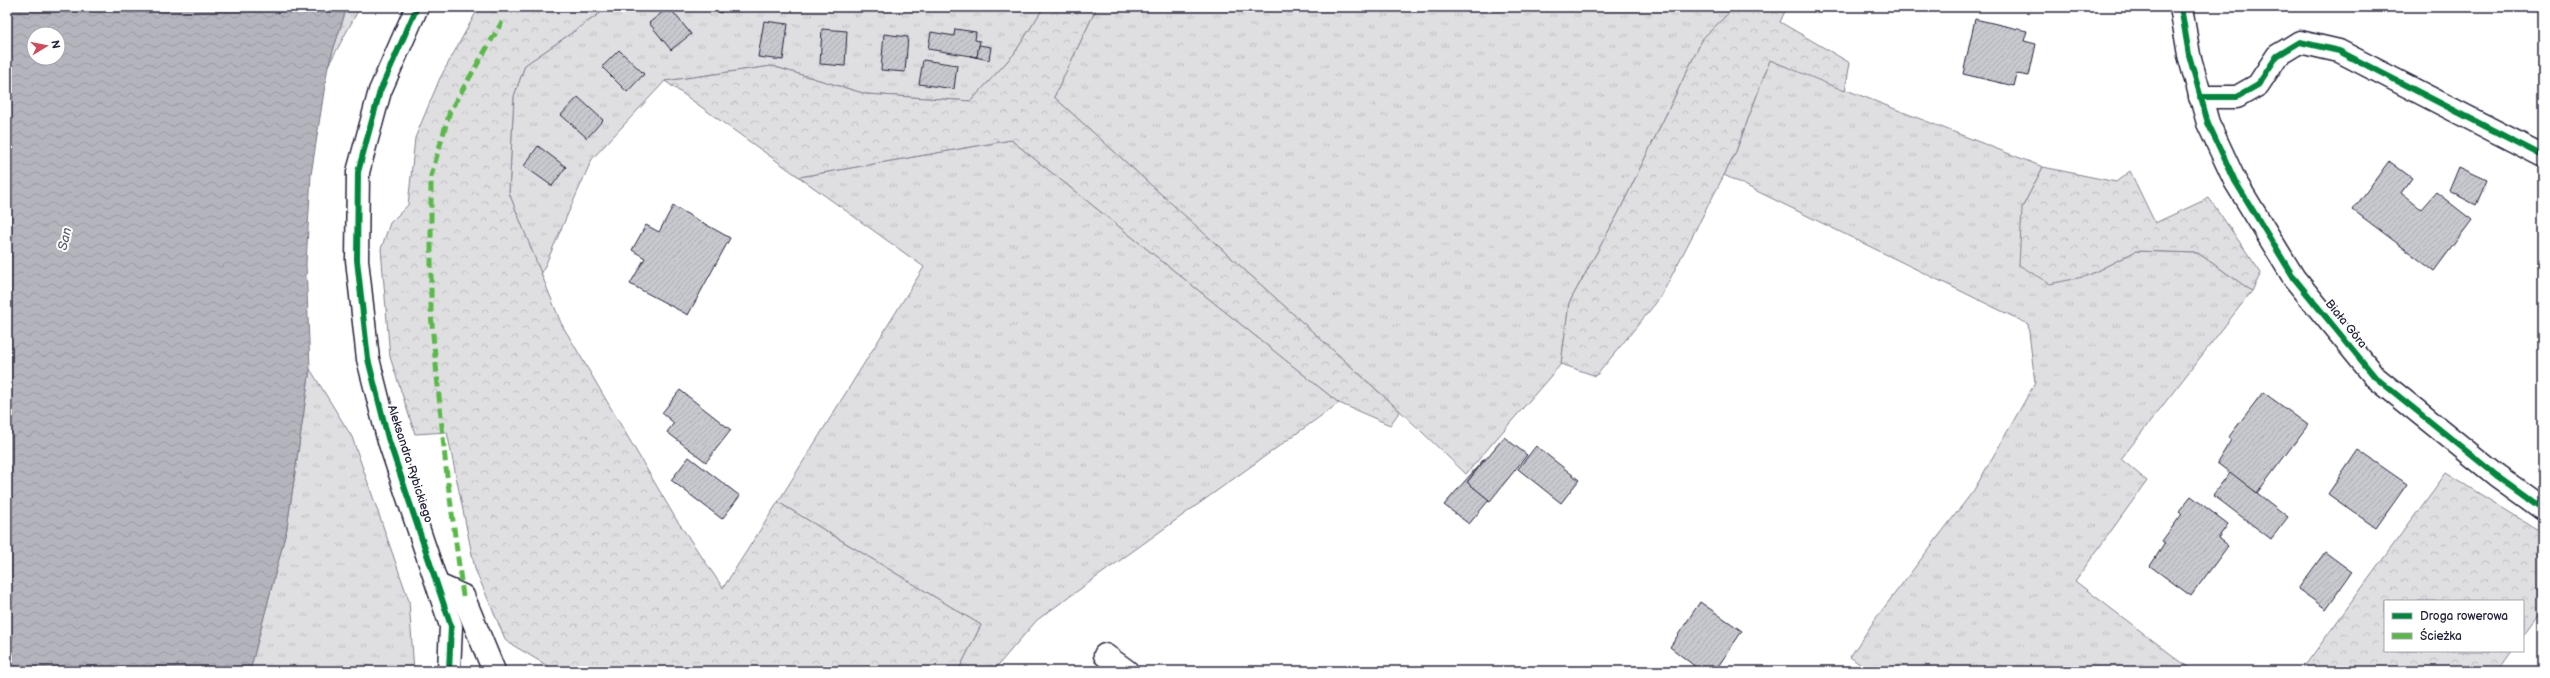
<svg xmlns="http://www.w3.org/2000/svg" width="2550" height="678" viewBox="0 0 2550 678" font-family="'Balsamiq Sans',sans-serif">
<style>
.grass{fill:url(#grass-tufts);stroke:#80808e}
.forest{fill:url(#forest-crowns);stroke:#80808e}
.water{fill:url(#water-waves);stroke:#7a7a88;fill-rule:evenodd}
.building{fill:url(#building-hatch);stroke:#22223b}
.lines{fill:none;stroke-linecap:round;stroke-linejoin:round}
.minor-casing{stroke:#22223b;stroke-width:25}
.minor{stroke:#fff;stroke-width:22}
.quiet{stroke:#58b947;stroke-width:5;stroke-dasharray:10 5;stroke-linecap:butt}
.cycleway-casing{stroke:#fff;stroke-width:8}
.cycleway{stroke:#00873e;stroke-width:6}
.labels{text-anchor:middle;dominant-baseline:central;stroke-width:4;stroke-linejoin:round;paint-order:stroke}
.street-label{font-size:12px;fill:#22223b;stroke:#fff}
.water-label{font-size:13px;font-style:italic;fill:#5c5c6f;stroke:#fff}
</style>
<defs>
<pattern id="grass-tufts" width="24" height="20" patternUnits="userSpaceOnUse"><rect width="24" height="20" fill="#dfdfe2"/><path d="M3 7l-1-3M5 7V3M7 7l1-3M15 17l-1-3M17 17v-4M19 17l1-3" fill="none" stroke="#bfbfc3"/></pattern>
<pattern id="forest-crowns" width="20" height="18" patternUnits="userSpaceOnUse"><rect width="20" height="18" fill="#dfdfe2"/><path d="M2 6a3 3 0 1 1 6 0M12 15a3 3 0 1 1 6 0" fill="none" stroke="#bfbfc3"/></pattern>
<pattern id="water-waves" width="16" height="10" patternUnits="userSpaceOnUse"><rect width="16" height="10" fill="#b4b4bc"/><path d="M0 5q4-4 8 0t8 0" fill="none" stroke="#9a9aa2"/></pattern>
<pattern id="building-hatch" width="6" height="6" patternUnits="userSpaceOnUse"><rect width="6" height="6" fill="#c8c8cf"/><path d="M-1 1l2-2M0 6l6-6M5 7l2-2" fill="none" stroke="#acacb3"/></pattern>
</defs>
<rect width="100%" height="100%" fill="#fff"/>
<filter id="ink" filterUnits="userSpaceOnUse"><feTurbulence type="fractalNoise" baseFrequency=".025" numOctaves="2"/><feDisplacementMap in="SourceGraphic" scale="8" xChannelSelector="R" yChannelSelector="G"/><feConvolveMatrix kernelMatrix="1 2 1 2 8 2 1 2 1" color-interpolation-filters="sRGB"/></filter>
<g filter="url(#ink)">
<!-- grass -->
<g class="grass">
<polygon points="347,7 360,7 328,66"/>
<polygon points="609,7 1044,7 1014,54 971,101 866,94 772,66 665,81 592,159 541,275 509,193 514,96 525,65"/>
<polygon points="1097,7 1735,7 1703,38 1618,214 1569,303 1561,364 1466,474 1400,411 1054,97"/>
<polygon points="1770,60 2043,167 2022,208 2087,276 2136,251 2198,253 2252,291 2121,459 2147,481 2075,581 2193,671 1869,671 1850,657 1876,618 1974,490 2035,383 2028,324 1724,175 1735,154"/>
<polygon points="1011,140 1339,403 1037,620 993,671 958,671 981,625 778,502 924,267 799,177"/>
<polygon points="310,369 352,437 409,601 414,671 250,671 287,528"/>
</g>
<!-- forest -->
<g class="forest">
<polygon points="479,7 609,7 525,65 514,96 509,193 561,323 676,519 723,588 778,502 981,625 958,671 556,671 506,641 475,569 447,432 415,434 390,357 381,249 390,223 408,205 415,138 440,78"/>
<polygon points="1044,7 1097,7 1054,97 1400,411 1390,425 1339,403 1011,140 799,177 665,81 772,66 866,94 971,101 1014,54"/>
<polygon points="1735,7 1787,7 1780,22 1850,63 1845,91 1770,60 1735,154 1660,298 1596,376 1561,364 1569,303 1618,214 1703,38"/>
<polygon points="2043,167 2116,182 2130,171 2155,223 2209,198 2261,273 2252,291 2198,253 2136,251 2087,276 2050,284 2019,265 2022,208"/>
<polygon points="2446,473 2543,533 2543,609 2523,636 2523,601 2385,601 2385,651 2512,651 2498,671 2301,671"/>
</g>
<!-- water -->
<path class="water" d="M7,7H347L328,66L311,175L306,264L310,369L287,528L250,671H7ZM34,34H58V58H34Z"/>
<!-- building -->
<g class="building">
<polygon points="669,7 691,34 671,50 649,23"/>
<polygon points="717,7 730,7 720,13"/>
<polygon points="1975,19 2027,31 2024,41 2036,44 2029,76 2017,74 2014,86 1963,74"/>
<polygon points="764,21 788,24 783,60 758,57"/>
<polygon points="822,29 847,31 845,66 820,64"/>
<polygon points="955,29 976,32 975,40 980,41 977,57 928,49 931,32 954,36"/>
<polygon points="884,34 908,37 905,72 881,70"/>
<polygon points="979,45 991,47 989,60 970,56 977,57"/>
<polygon points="619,50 644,74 627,92 602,67"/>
<polygon points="923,60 957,65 954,89 919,84"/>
<polygon points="578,97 603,120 587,138 561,115"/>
<polygon points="538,146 566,167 552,186 524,166"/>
<polygon points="2389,161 2412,178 2401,193 2421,209 2436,192 2472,220 2434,271 2353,210"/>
<polygon points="2459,167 2487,180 2476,205 2449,191"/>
<polygon points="673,206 730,238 688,315 630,284 645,258 632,250 646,225 659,232"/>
<polygon points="680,390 731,430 706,462 667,432 674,423 662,413"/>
<polygon points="2263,392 2308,425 2257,493 2217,463 2231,440 2228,438"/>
<polygon points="1504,437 1527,455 1490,501 1467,482"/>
<polygon points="1536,446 1579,480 1561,503 1518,469"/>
<polygon points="2358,450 2407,484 2376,528 2328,494"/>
<polygon points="689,457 740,496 722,519 671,480"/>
<polygon points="1485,458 1467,482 1489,500 1469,524 1444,505"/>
<polygon points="2230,472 2288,517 2271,539 2213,495"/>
<polygon points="2191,496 2228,524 2218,538 2228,546 2191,596 2150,566 2165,543 2162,541 2182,514 2179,511"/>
<polygon points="2325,552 2352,572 2326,609 2298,589"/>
<polygon points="1700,602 1742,631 1715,671 1701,671 1670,647"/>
</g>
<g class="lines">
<!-- minor casing -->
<g class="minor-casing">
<g id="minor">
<polyline points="417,7 380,91 358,172 357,260 368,359 388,438 451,626 449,671"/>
<polyline points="2181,7 2189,55 2208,123 2235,181 2294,278 2375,377 2496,475 2543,509"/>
<polyline points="2200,97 2237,97 2258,85 2277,56 2300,42 2339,51 2543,156"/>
<polyline points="438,585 463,596 494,671"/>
<polyline points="1105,655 1127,671"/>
</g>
</g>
<!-- minor -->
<use href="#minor" class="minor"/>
<!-- quiet -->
<polyline class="quiet" points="463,596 446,468 431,314 431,176 450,111 502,22"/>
<!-- cycleway casing -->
<g class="cycleway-casing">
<g id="cycleway">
<polyline points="417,7 380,91 358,172 357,260 368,359 388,438 451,626 449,671"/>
<polyline points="2181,7 2189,55 2208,123 2235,181 2294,278 2375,377 2496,475 2543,509"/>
<polyline points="2200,97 2237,97 2258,85 2277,56 2300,42 2339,51 2543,156"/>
</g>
</g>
<!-- cycleway -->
<use href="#cycleway" class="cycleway"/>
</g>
</g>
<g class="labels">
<!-- street labels -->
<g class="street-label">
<text transform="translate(2346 324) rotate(51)">Biała Góra</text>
<text transform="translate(410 464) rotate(72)">Aleksandra Rybickiego</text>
</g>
<!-- water labels -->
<g class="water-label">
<text transform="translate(65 239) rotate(-77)">San</text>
</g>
</g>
<!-- margin -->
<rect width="2550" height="678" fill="none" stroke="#fff" stroke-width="24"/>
<rect x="12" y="12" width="2526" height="654" fill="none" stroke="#22223b" stroke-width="1.5" filter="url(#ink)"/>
<!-- legend -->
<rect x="2384" y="600" width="140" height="52" fill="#ffffff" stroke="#a7a7b1"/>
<rect x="2392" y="613" width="20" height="6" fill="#00873e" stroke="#a7a7b1"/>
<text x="2420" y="620" font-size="12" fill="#22223b">Droga rowerowa</text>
<rect x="2392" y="633" width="20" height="6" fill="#58b947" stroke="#a7a7b1"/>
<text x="2420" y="640" font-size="12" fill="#22223b">Ścieżka</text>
<!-- north arrow -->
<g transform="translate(46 46) rotate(80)"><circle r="19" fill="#ffffff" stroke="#a7a7b1"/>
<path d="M0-3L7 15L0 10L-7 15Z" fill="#d1495b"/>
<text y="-6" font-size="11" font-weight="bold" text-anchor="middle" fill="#22223b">N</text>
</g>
</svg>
